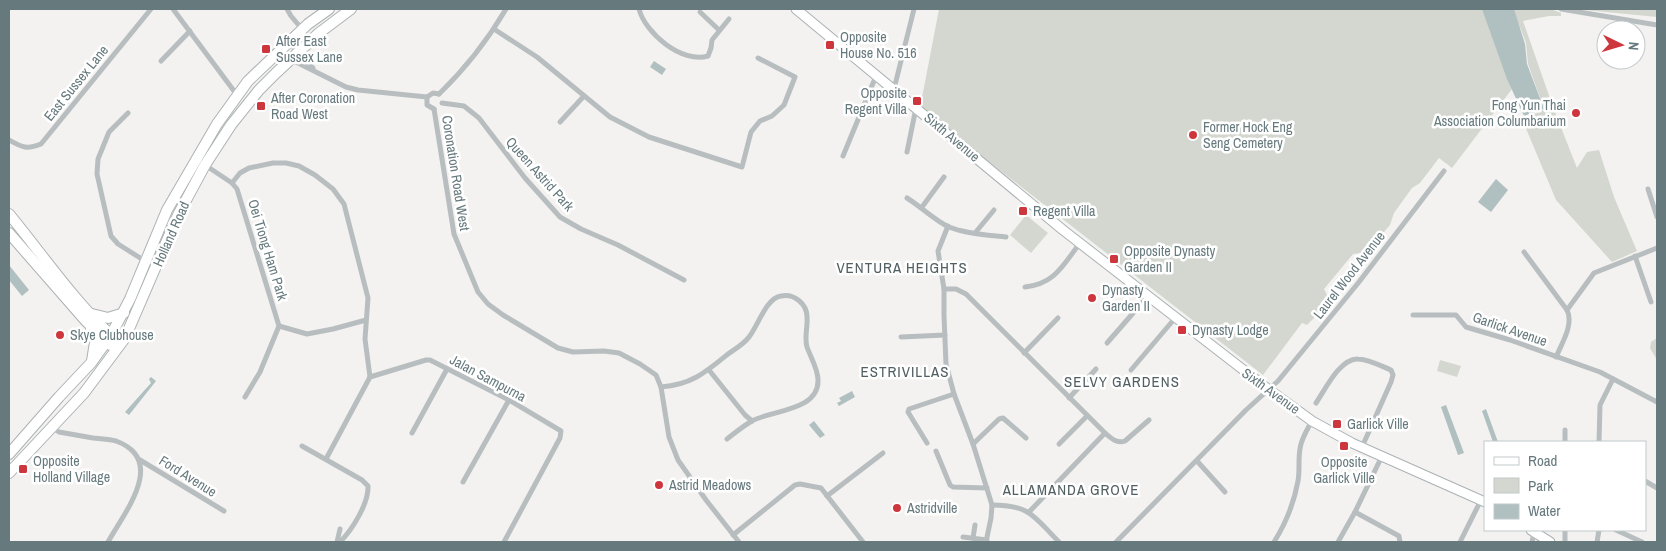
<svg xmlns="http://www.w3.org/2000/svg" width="1666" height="551" viewBox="0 0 1666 551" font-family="'Archivo Narrow',sans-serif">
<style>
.green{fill:#d4d7cf}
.water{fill:#b0bfbf}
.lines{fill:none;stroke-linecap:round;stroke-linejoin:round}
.secondary-casing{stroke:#abb2b4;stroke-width:11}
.primary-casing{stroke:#acb2b3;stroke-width:12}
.street{stroke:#b8bebf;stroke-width:5}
.secondary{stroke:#fff;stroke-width:9}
.primary{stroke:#fff;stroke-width:10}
.poi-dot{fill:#cd363d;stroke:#fff;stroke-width:2}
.labels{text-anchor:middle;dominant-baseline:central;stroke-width:5;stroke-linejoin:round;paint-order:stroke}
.poi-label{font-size:14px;fill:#66797d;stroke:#fff;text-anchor:start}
.street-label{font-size:14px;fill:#66797d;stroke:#fff}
.neighbourhood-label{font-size:15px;letter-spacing:1px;fill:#536063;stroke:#fff}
</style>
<rect width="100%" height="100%" fill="#f3f2f0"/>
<!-- green -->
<g class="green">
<polygon points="939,9 1551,9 1561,13 1561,16 1549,16 1523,21 1553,107 1577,168 1587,152 1599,150 1614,197 1637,251 1612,262 1556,200 1522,119 1546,109 1544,109 1528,64 1526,43 1519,24 1522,40 1497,49 1512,89 1452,168 1439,158 1420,183 1412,188 1394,213 1390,225 1367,252 1353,254 1324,289 1329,299 1325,307 1307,325 1302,323 1263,375 920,108"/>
<polygon points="1575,9 1657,9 1657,17"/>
<polygon points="1026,215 1048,233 1031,253 1010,235"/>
<polygon points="1657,338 1657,360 1650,348 1651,342"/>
<polygon points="1440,360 1461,366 1457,377 1437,371"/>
</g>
<!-- water -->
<g class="water">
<polygon points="1482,9 1514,9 1525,44 1527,64 1544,109 1524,116 1507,79"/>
<polygon points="654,61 666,69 662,75 650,67"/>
<polygon points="1496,179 1508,190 1491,212 1478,202"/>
<polygon points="9,265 29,290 22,296 9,280"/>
<polygon points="151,377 156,381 129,415 125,412 151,383 149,379"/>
<polygon points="852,391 855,397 839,406 837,403 841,401 839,398"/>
<polygon points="1446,405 1464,453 1458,455 1441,407"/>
<polygon points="1486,409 1498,442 1493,442 1482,411"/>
<polygon points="814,421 825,435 820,438 809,425"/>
</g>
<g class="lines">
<!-- secondary casing -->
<g class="secondary-casing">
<g id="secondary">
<polyline points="796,9 1063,230 1268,389 1312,421 1352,443 1485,502"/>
<polyline points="1531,530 1550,542"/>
</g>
</g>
<!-- primary casing -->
<g class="primary-casing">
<g id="primary">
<path d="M9,214C42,254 76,304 115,339"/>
<polyline points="9,233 85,320 110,345"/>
<polyline points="92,314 108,318 124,313"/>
<polyline points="91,329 95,342 92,361"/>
<polyline points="9,454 59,397 91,363 111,335 130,299 167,210 217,124 248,81 308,24 329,9"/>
<polyline points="9,473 84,393 125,338 178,215 205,165 231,125 259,90 276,73 319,33 351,9"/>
</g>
</g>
<!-- street -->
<g class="street">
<polyline points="173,9 237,95"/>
<polyline points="287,9 291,16 302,29"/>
<path d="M639,9C645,33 682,64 708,56L711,48L712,40L729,19"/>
<polyline points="1561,9 1657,25"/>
<polyline points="700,12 719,30"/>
<polyline points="494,29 537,57 610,117 649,137 742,167 751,132 760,121 772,116 784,105 795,77 758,58"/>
<polyline points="289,42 313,68"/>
<polyline points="290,59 346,87 358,90 427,97"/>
<polyline points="161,61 190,31"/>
<polyline points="894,89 914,9"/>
<path d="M439,94C466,68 487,41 506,9"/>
<polyline points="427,97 427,105 434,109"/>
<polyline points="427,97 433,93 439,94"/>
<polyline points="442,103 464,106 479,118 525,178 560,217 581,229 618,245 684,280"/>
<polyline points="434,109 454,234 478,292 488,304 503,315 558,348 573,352 604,351 619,353 640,364 656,375 661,387 669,437 678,460 706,500 739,542"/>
<polyline points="128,113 109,132 98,159 97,174 111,236 118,244 145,261"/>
<polyline points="560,122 584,96"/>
<path d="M9,140C22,147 26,150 41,144L151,9"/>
<polyline points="907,152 916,108"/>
<polyline points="843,156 876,76"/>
<polyline points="205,165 232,183 237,189 279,326 260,372 245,397"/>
<polyline points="232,183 240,173 249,168 273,163 286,163 299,166 315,175 333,189 344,204 368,298 365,339 370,377"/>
<polyline points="1648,189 1657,217"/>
<path d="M907,198C920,206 937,222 949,227C966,234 988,235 1006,237"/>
<polyline points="922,207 944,177"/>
<polyline points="948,226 938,251 944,289 944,316 946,364 954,394 973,444 992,505 991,518 986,542"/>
<polyline points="975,233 994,210"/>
<path d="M1524,252L1567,310C1574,324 1562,343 1556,357"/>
<polyline points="1635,256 1651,302"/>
<path d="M1025,287C1055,284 1063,265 1080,243"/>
<path d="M944,289H956L966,294L1105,433C1111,438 1117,444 1125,441L1149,420"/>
<polyline points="1567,310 1594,273 1657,248"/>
<polyline points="1413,315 1456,315 1466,327 1510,340 1600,372 1657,402"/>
<polyline points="279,326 307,334 333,329 366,320"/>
<polyline points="901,337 945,335"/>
<polyline points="1107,343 1148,296"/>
<polyline points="1024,353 1058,318"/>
<polyline points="709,370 745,415 752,421"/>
<polyline points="1131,370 1176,317"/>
<path d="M661,387C691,385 706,372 728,354C735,349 744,344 749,337C758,326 766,298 781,296C794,293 807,304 807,317C808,327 804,337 807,347C811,358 818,369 818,380C819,411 771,410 752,421C743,426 735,433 727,439"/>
<polyline points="1069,398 1096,369"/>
<path d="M1316,403C1325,390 1340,358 1358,359C1368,359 1381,366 1391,370L1393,375L1391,382L1362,447"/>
<path d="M51,427L59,432C70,434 82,436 93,438C101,439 109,439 116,441C168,460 124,513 108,542"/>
<polyline points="412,433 447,369"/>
<polyline points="1565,442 1565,430"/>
<polyline points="1599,442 1600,405 1613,379"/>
<polyline points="927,443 908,412 909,409 954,394"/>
<polyline points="973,444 999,419 1003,418 1026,438"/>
<polyline points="1059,444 1087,416"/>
<path d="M302,446L362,480L368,486C369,503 352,530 340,542"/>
<polyline points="936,451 950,485 953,487 987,488"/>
<polyline points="326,459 370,377 426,360 430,360 509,400 561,431 560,438 504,542"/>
<polyline points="140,460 224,511"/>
<polyline points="1197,461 1225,492"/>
<polyline points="1645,481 1657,488"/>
<polyline points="463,482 509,400"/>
<polyline points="827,496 883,453"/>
<path d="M992,505C1031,505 1034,517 1059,542"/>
<polyline points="1029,512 1105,433"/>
<polyline points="1355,512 1399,536 1400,542"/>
<polyline points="1565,530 1565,542"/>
<polyline points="1616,530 1642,542"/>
<polyline points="733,535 795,485 800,484 821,488 863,542"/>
<polyline points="963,537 987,540"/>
<polyline points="973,538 975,525"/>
<polyline points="337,542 340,529"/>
<polyline points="1116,542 1246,410 1278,381 1359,282 1444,171"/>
<path d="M1274,542C1286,523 1294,503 1298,481C1300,470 1298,460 1300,449C1301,439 1307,430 1312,421"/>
<polyline points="1338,542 1355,512 1382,456"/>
<polyline points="1460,542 1481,500"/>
<polyline points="1532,542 1534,532"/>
<polyline points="1597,542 1599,530"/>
</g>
<!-- secondary -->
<use href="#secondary" class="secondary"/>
<!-- primary -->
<use href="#primary" class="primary"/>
</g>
<!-- markers -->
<g class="poi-dot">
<rect x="825" y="40" width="10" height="10" rx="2.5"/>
<rect x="261" y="44" width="10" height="10" rx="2.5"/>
<rect x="912" y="96" width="10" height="10" rx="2.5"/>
<rect x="256" y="101" width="10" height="10" rx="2.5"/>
<circle cx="1576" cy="113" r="5"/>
<circle cx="1193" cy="135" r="5"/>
<rect x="1018" y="206" width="10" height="10" rx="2.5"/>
<rect x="1109" y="254" width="10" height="10" rx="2.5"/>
<circle cx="1092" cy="298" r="5"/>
<rect x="1177" y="325" width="10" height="10" rx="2.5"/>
<circle cx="60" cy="335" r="5"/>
<rect x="1332" y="419" width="10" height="10" rx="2.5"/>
<rect x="1339" y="441" width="10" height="10" rx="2.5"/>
<rect x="18" y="464" width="10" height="10" rx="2.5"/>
<circle cx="659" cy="485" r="5"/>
<circle cx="897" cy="508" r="5"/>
</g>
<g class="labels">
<!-- poi labels -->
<g class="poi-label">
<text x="840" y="37">Opposite<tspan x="840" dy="16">House No. 516</tspan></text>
<text x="276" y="41">After East<tspan x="276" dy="16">Sussex Lane</tspan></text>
<text x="907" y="93" text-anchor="end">Opposite<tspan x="907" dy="16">Regent Villa</tspan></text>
<text x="271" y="98">After Coronation<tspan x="271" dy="16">Road West</tspan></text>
<text x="1566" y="105" text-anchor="end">Fong Yun Thai<tspan x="1566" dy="16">Association Columbarium</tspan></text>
<text x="1203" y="127">Former Hock Eng<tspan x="1203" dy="16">Seng Cemetery</tspan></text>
<text x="1033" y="211">Regent Villa</text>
<text x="1124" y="251">Opposite Dynasty<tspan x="1124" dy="16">Garden II</tspan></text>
<text x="1102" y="290">Dynasty<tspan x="1102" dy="16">Garden II</tspan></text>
<text x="1192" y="330">Dynasty Lodge</text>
<text x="70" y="335">Skye Clubhouse</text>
<text x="1347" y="424">Garlick Ville</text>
<text x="33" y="461">Opposite<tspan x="33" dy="16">Holland Village</tspan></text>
<text x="1344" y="462" text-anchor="middle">Opposite<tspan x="1344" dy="16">Garlick Ville</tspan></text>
<text x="669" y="485">Astrid Meadows</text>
<text x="907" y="508">Astridville</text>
</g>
<!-- street labels -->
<g class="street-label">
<text transform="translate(76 83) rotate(-51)">East Sussex Lane</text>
<text transform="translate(952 137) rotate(40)">Sixth Avenue</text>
<text transform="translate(456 173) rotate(81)">Coronation Road West</text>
<text transform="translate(540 174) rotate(48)">Queen Astrid Park</text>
<text transform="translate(171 234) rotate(-66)">Holland Road</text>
<text transform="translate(268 250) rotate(73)">Oei Tiong Ham Park</text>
<text transform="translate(1349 275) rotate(-52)">Laurel Wood Avenue</text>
<text transform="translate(1510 329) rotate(19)">Garlick Avenue</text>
<text transform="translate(488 378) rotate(28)">Jalan Sampurna</text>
<text transform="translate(1271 391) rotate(36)">Sixth Avenue</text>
<text transform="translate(188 476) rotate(32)">Ford Avenue</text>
</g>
<!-- neighbourhood labels -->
<g class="neighbourhood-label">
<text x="902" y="267">VENTURA HEIGHTS</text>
<text x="905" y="371">ESTRIVILLAS</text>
<text x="1122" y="381">SELVY GARDENS</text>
<text x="1071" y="489">ALLAMANDA GROVE</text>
</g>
</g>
<!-- border -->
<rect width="1666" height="551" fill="none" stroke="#66797d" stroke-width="20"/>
<!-- legend -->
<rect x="1484" y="441" width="162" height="90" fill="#ffffff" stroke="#c2c9cb"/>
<rect x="1494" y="457" width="25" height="8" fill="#ffffff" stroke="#c2c9cb"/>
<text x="1528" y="466" font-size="15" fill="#66797d">Road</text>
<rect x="1494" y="478" width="25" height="15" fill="#d4d7cf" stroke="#c2c9cb"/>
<text x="1528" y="491" font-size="15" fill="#66797d">Park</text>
<rect x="1494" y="504" width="25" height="15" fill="#b0bfbf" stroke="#c2c9cb"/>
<text x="1528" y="516" font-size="15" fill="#66797d">Water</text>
<!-- north arrow -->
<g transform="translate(1621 45) rotate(95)"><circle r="24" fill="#ffffff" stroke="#c2c9cb"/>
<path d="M0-4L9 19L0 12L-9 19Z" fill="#cd363d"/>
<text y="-8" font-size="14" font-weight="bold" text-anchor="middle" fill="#66797d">N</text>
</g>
</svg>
